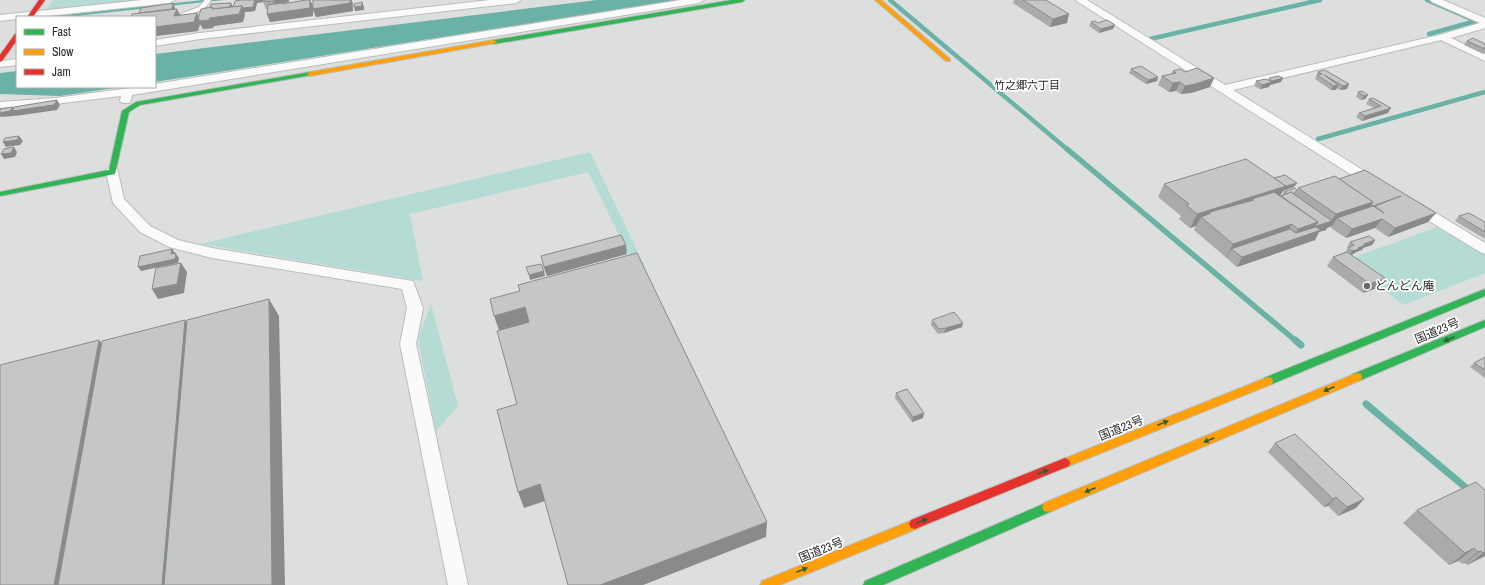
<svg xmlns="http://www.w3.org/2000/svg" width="1485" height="585" viewBox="0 0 1485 585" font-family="'Archivo Narrow','Noto Sans JP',sans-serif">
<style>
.green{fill:#b4dcd4}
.water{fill:#6bb2a6}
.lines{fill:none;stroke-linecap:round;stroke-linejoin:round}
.stream-far2{stroke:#6bb2a6;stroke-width:4.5}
.stream-far1{stroke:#6bb2a6;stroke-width:5.5}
.stream{stroke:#6bb2a6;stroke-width:7}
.lane-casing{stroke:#bbbdbc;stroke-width:2}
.street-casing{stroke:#bbbdbc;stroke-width:2}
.fast-casing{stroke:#bbbdbc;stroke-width:2}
.slow-casing{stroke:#bbbdbc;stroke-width:2}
.jam-casing{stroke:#bbbdbc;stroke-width:2}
.lane{fill:#fafafa;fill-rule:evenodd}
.street{fill:#fafafa;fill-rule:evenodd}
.fast{fill:#30b455;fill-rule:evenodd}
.slow{fill:#ff9f0a;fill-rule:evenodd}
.jam{fill:#e5322d;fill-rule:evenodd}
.wall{fill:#a9abaa}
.shaded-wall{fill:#898b8b}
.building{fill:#c4c7c6;stroke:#898b8b}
.oneway{fill:#2b613b}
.poi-dot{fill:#666968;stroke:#fff;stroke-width:1.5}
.labels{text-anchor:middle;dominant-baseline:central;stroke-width:3.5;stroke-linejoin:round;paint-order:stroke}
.far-neighbourhood-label{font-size:11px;fill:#272929;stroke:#fff}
.poi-label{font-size:12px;fill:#272929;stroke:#fff;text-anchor:start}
.street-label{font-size:12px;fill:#272929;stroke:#fff}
</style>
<rect width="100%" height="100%" fill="#dcdfde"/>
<!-- green -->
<g class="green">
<polygon points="53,0 146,0 46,10"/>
<polygon points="590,152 645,267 636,270 588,172 410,214 423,281 200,244"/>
<polygon points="1440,226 1485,252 1485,273 1404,305 1344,261"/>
<polygon points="431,304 458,406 436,431 418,339"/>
</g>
<!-- water -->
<g class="water">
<polygon points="203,0 224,0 66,17 45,17"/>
<polygon points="597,0 680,0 155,82 155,54"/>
<polygon points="17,71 17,87 121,87 60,96 0,94 0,73"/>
</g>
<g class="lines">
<!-- stream-far2 -->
<g class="stream-far2">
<polyline points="890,0 1068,150"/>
<polyline points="1427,0 1476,21 1429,34"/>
<polyline points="1150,39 1320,0"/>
<polyline points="1318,139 1485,92"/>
</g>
<!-- stream-far1 -->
<polyline class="stream-far1" points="1067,149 1296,341"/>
<!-- stream -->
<g class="stream">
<polyline points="1295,340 1301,345"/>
<polyline points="1366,404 1471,492"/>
</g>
<!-- lane casing -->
<g class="lane-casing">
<path id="lane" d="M205,0H211C205,11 194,13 183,16L180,14L199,7Z"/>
</g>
<!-- street casing -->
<g class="street-casing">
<g id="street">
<polygon points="142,0 175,0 170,3 38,17 17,17 17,19 0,21 0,15"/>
<polygon points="490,0 521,0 516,3 200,39 155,46 155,40 200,33"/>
<polygon points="681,0 704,0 699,3 132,95 130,103 122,103 120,101 121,96 55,104 0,108 0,102 55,98 138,87 155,87 155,84"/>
<polygon points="1075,0 1087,0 1225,85 1439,35 1480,23 1432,2 1430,0 1443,0 1485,18 1485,28 1451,38 1485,54 1485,61 1441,40 1233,90 1379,180 1381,183 1379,186 1369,186"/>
<polygon points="17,59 17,65 0,67 0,61"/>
<polygon points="112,168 117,169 118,172 124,199 150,226 178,240 212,248 413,281 423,308 416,344 468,585 448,585 400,344 407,308 402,289 212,258 169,247 140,232 113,203 106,172 107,169"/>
<polygon points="1416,203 1421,204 1485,243 1485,254 1480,252 1411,210 1409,207 1411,204"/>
</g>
</g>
<!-- fast casing -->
<g class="fast-casing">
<g id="fast">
<polygon points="732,0 745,0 742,2 494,44 491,42 494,40"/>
<polygon points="310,72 313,74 312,75 140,105 129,112 115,174 0,196 0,192 109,170 122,111 136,102"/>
<polygon points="1485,289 1485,296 1272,384 1268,385 1264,384 1263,381 1264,378"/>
<polygon points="1485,320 1485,327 1361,380 1357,381 1353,380 1352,377 1353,374"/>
<polygon points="1048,502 1052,503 1054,507 1052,511 883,585 863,585 865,581"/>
</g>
</g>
<!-- slow casing -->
<g class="slow-casing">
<g id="slow">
<polygon points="875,0 881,0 950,59 950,61 946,61"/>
<polygon points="494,40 497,42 496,43 310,76 307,74 310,72"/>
<polygon points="1357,373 1361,374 1362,377 1361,380 1052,511 1048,512 1044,511 1042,507 1044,503"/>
<polygon points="1268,377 1272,378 1273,381 1272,384 1069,466 1065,468 1061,466 1060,463 1061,460"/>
<polygon points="915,519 919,520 921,524 919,528 780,585 760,585 762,581"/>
</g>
</g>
<!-- jam casing -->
<g class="jam-casing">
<g id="jam">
<polygon points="39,0 45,0 33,17 27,17"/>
<polygon points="17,33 17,40 2,61 0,62 0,55 15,34"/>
<polygon points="1065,458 1069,460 1070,463 1069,466 915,529 911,528 909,524 911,520"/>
</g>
</g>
<!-- lane -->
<use href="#lane" class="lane"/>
<!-- street -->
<use href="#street" class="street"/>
<!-- fast -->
<use href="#fast" class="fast"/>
<!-- slow -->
<use href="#slow" class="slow"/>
<!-- jam -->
<use href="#jam" class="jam"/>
</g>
<!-- wall -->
<g class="wall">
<polygon points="306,0 310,0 313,5 353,2 353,11 316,17 313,10 313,16 270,22 267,14 267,10 266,9 263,2 257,3 255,11 245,12 245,14 243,22 214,26 213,28 203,29 200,24 198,31 155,36 175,8 175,9 180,15 197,13 199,16 233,7 235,1 289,2 282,3 283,4"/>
<polygon points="1014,0 1046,0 1067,23 1050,27 1013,3"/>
<polygon points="1091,22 1098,23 1113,29 1099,33 1089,26"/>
<polygon points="1467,41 1485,44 1485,53 1483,54 1464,45"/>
<polygon points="1131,69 1158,77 1157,81 1146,84 1129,73"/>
<polygon points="1173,71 1185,72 1214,78 1210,87 1191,93 1181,94 1176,91 1169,92 1158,85 1162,76 1171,74"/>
<polygon points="1318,72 1349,84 1347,89 1340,90 1337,88 1336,90 1331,90 1315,79"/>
<polygon points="1269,78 1281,82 1270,85 1269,87 1260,89 1254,86 1256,81 1268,80"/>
<polygon points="1358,92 1368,95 1365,99 1361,100 1356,97"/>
<polygon points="1373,98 1388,113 1362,121 1356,117 1359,113 1374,108 1366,104 1369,99"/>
<polygon points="1274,178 1294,187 1283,191 1280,196 1282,195 1284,192 1297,190 1298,188 1339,179 1428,222 1388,237 1375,228 1346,238 1331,228 1332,226 1327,228 1326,230 1319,232 1315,240 1237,267 1194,230 1196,226 1190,228 1179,219 1181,216 1158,197 1164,184"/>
<polygon points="1459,216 1485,222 1485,239 1455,221"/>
<polygon points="1375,240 1372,245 1363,248 1362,250 1356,252 1355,253 1352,255 1377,288 1363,293 1327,266 1333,257 1345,252 1348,248 1347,247 1350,242"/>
<polygon points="627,254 547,276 543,265 541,256"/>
<polygon points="932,320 962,327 944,333 938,334 931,325"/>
<polygon points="1485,357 1485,378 1470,367 1474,363"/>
<polygon points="896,393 923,418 912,422 895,398"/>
<polygon points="1275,443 1356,508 1338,516 1328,506 1324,507 1268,452"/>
<polygon points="1476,482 1485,556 1467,565 1465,563 1463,564 1458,561 1449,565 1403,523 1417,510"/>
</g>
<!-- shaded-wall -->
<g class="shaded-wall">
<polygon points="254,0 265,0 263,1 263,2 257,3 255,11 245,12 245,14 243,22 214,26 213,28 203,29 200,24 198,31 155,36 155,27 174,16 177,9 181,17 197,13 201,21 212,9 212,7 231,3 233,7 242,6"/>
<polygon points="274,0 289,0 289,2 282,3 286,11 310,0 313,7 352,0 353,11 316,17 313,10 313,16 270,22 267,14 277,10 274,2"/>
<polygon points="362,2 364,7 364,10 355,11 354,7"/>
<polygon points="173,3 175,8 174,14 168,13"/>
<polygon points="1069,14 1067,23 1050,27 1053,19"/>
<polygon points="1115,25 1113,29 1099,33 1101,29"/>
<polygon points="1158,77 1157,81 1146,84 1148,80"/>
<polygon points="1214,78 1210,87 1191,93 1181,94 1185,86"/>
<polygon points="1283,78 1281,82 1270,85 1272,81"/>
<polygon points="1180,82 1176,91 1169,92 1173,83"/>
<polygon points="1272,82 1269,87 1260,89 1262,85"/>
<polygon points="1349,84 1347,89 1340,90 1343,86"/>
<polygon points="1338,85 1336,90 1331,90 1334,86"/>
<polygon points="1368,95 1365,99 1361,100 1364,96"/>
<polygon points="57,100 60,105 57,110 15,116 14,115 14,116 1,117 0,116 0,113 13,107 15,111"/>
<polygon points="1391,108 1388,113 1362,121 1365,116"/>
<polygon points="19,136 23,141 20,145 6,147 3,142"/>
<polygon points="14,147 17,152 15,157 4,159 1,154"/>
<polygon points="1297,183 1294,187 1283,191 1278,199 1254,200 1252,199 1246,210 1211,213 1210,212 1206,221 1201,217 1196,226 1190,228 1197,214"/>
<polygon points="1373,202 1364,215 1337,218 1332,226 1327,228 1326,230 1319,232 1315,240 1237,267 1242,257 1291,241 1298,229 1318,222 1310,234 1311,234 1316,226 1331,221 1336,214"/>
<polygon points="1436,213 1428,222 1388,237 1395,228"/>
<polygon points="1382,219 1375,228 1346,238 1352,229"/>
<polygon points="1292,224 1284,238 1231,249 1226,257 1225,258 1233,244"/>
<polygon points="1375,240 1372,245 1363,248 1362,250 1356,252 1355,253 1349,256 1352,251 1364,244"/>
<polygon points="626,245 627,254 547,276 544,267"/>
<polygon points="172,249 179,258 178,263 141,271 138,267 171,254"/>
<polygon points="181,263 187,272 184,293 158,299 152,289"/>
<polygon points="544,271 545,276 530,280 529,275"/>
<polygon points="1385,278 1377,288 1363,293 1370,284"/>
<polygon points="269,299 279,316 285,585 271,585"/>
<polygon points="525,307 530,324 500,333 494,316"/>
<polygon points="185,320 197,337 179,585 162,585"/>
<polygon points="963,323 962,327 944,333 946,328"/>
<polygon points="99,340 113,357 75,585 54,585"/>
<polygon points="924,413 923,418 912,422 913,417"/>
<polygon points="540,484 545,501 524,508 518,492"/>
<polygon points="1336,497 1328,506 1324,507 1333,499"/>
<polygon points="1364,499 1356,508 1338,516 1347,507"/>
<polygon points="767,522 766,537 643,585 600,585"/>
<polygon points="1474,548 1458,561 1449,565 1465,553"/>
<polygon points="1481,551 1465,563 1463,564 1478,552"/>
<polygon points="1485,552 1485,556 1467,565 1483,553"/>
</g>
<!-- building -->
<g class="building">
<polygon points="241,0 255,0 253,7 243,8 242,6 233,7 235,1"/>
<polygon points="263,0 274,0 274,2 263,1"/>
<polygon points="306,0 310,0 310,8 267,14 268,5 282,3 282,4"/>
<polygon points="313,0 350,0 350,3 313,9"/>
<polygon points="1023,0 1046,0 1069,14 1053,19"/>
<polygon points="362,2 362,6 354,7 354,4"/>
<polygon points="173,3 172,9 139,13 141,8"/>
<polygon points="231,3 230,7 213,9 212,7 210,8 211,4"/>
<polygon points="242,6 239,14 210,18 209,20 199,21 199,19 198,19 201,9 212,7 212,9"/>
<polygon points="177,9 174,16 197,13 194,22 155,27 155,17 131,17 132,14"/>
<polygon points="1107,20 1115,25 1101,29 1091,22 1095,21 1098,23"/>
<polygon points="1473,38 1485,44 1485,49 1467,41"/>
<polygon points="1141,66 1158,77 1148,80 1131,69"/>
<polygon points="1197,68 1214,78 1195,84 1185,86 1180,82 1173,83 1162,76 1176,73 1173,71 1180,69 1185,72"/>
<polygon points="1325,70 1349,84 1343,86 1324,75 1338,85 1334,86 1317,75 1322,74 1318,72"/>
<polygon points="1279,76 1283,78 1272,81 1269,78"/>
<polygon points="1266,79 1272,82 1262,85 1256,81"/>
<polygon points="1362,91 1368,95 1364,96 1358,92"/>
<polygon points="1373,98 1391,108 1365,116 1359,113 1381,106 1369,99"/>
<polygon points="57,100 54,105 12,111 14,107"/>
<polygon points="13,107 10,111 0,113 0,109"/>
<polygon points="19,136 17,140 3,142 5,138"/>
<polygon points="14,147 11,153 1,154 4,149"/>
<polygon points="1246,159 1286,186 1197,214 1186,205 1189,204 1164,184"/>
<polygon points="1365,170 1436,213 1395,228 1382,219 1352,229 1337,218 1373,206 1384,213 1375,206 1401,196 1373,206 1371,205 1373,202 1339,179"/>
<polygon points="1285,175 1297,183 1286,186 1274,178"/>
<polygon points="1335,176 1373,202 1336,214 1298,188"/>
<polygon points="1295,188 1297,190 1294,194 1291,192 1287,194 1284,192"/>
<polygon points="1274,192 1318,222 1298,229 1292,224 1233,244 1201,217 1211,213 1210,212 1254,200 1252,199"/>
<polygon points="1291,192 1332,221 1316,226 1315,226 1318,222 1281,196"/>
<polygon points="1469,213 1485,222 1485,232 1459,216"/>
<polygon points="1316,227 1321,230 1242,257 1231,249 1290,229 1296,233"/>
<polygon points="621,235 626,245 544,267 541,256"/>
<polygon points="1369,236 1375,240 1364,244 1365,245 1358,248 1359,249 1352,251 1348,248 1354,245 1350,242"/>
<polygon points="172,249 171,254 176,253 175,259 138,267 140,256"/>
<polygon points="1347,252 1385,278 1370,284 1333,257"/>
<polygon points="637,253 767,522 600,585 568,585 540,484 518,492 497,410 517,404 497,331 529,322 525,307 494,316 490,299 520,291 518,285"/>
<polygon points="181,263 177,284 152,289 156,268"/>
<polygon points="541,264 544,271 529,275 526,267"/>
<polygon points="269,299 272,585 164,585 187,320"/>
<polygon points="954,312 963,323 946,328 939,329 932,320"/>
<polygon points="185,320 162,585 58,585 102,341"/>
<polygon points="99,340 54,585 0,585 0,365"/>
<polygon points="1485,357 1485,370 1474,363"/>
<polygon points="907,389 924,413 913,417 896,393"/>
<polygon points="1295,434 1364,499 1347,507 1336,497 1333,499 1275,443"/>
<polygon points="1476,482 1485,490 1485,552 1483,553 1481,551 1478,552 1474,548 1465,553 1417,510"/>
</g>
<!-- one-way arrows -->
<defs><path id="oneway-solid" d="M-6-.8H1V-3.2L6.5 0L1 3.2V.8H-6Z"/></defs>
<g class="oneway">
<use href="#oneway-solid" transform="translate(1449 339) rotate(157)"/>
<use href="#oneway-solid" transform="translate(1329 389) rotate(157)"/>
<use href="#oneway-solid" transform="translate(1163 423) rotate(-22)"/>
<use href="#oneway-solid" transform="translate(1209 440) rotate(157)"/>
<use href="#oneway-solid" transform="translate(1043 472) rotate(-22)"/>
<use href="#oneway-solid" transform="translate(1090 490) rotate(157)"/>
<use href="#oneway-solid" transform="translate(922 521) rotate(-22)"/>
<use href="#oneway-solid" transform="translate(802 570) rotate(-22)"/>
</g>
<!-- markers -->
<circle class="poi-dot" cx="1367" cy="286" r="4"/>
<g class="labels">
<!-- far-neighbourhood labels -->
<g class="far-neighbourhood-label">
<text x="1027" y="85">竹之郷六丁目</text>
</g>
<!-- poi labels -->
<g class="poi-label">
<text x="1375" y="286">どんどん庵</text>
</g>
<!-- street labels -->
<g class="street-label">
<text transform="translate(1437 331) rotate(-23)">国道23号</text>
<text transform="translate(1121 428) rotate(-22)">国道23号</text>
<text transform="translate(821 550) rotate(-22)">国道23号</text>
</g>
</g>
<!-- legend -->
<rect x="16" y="16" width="140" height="72" fill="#ffffff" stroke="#a9a9a9"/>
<rect x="24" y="29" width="20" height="6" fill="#30b455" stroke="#a9a9a9"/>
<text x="52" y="36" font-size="12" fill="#272929">Fast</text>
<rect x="24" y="49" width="20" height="6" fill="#ff9f0a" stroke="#a9a9a9"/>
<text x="52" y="56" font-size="12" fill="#272929">Slow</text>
<rect x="24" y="69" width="20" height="6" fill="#e5322d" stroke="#a9a9a9"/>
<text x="52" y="76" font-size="12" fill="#272929">Jam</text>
</svg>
